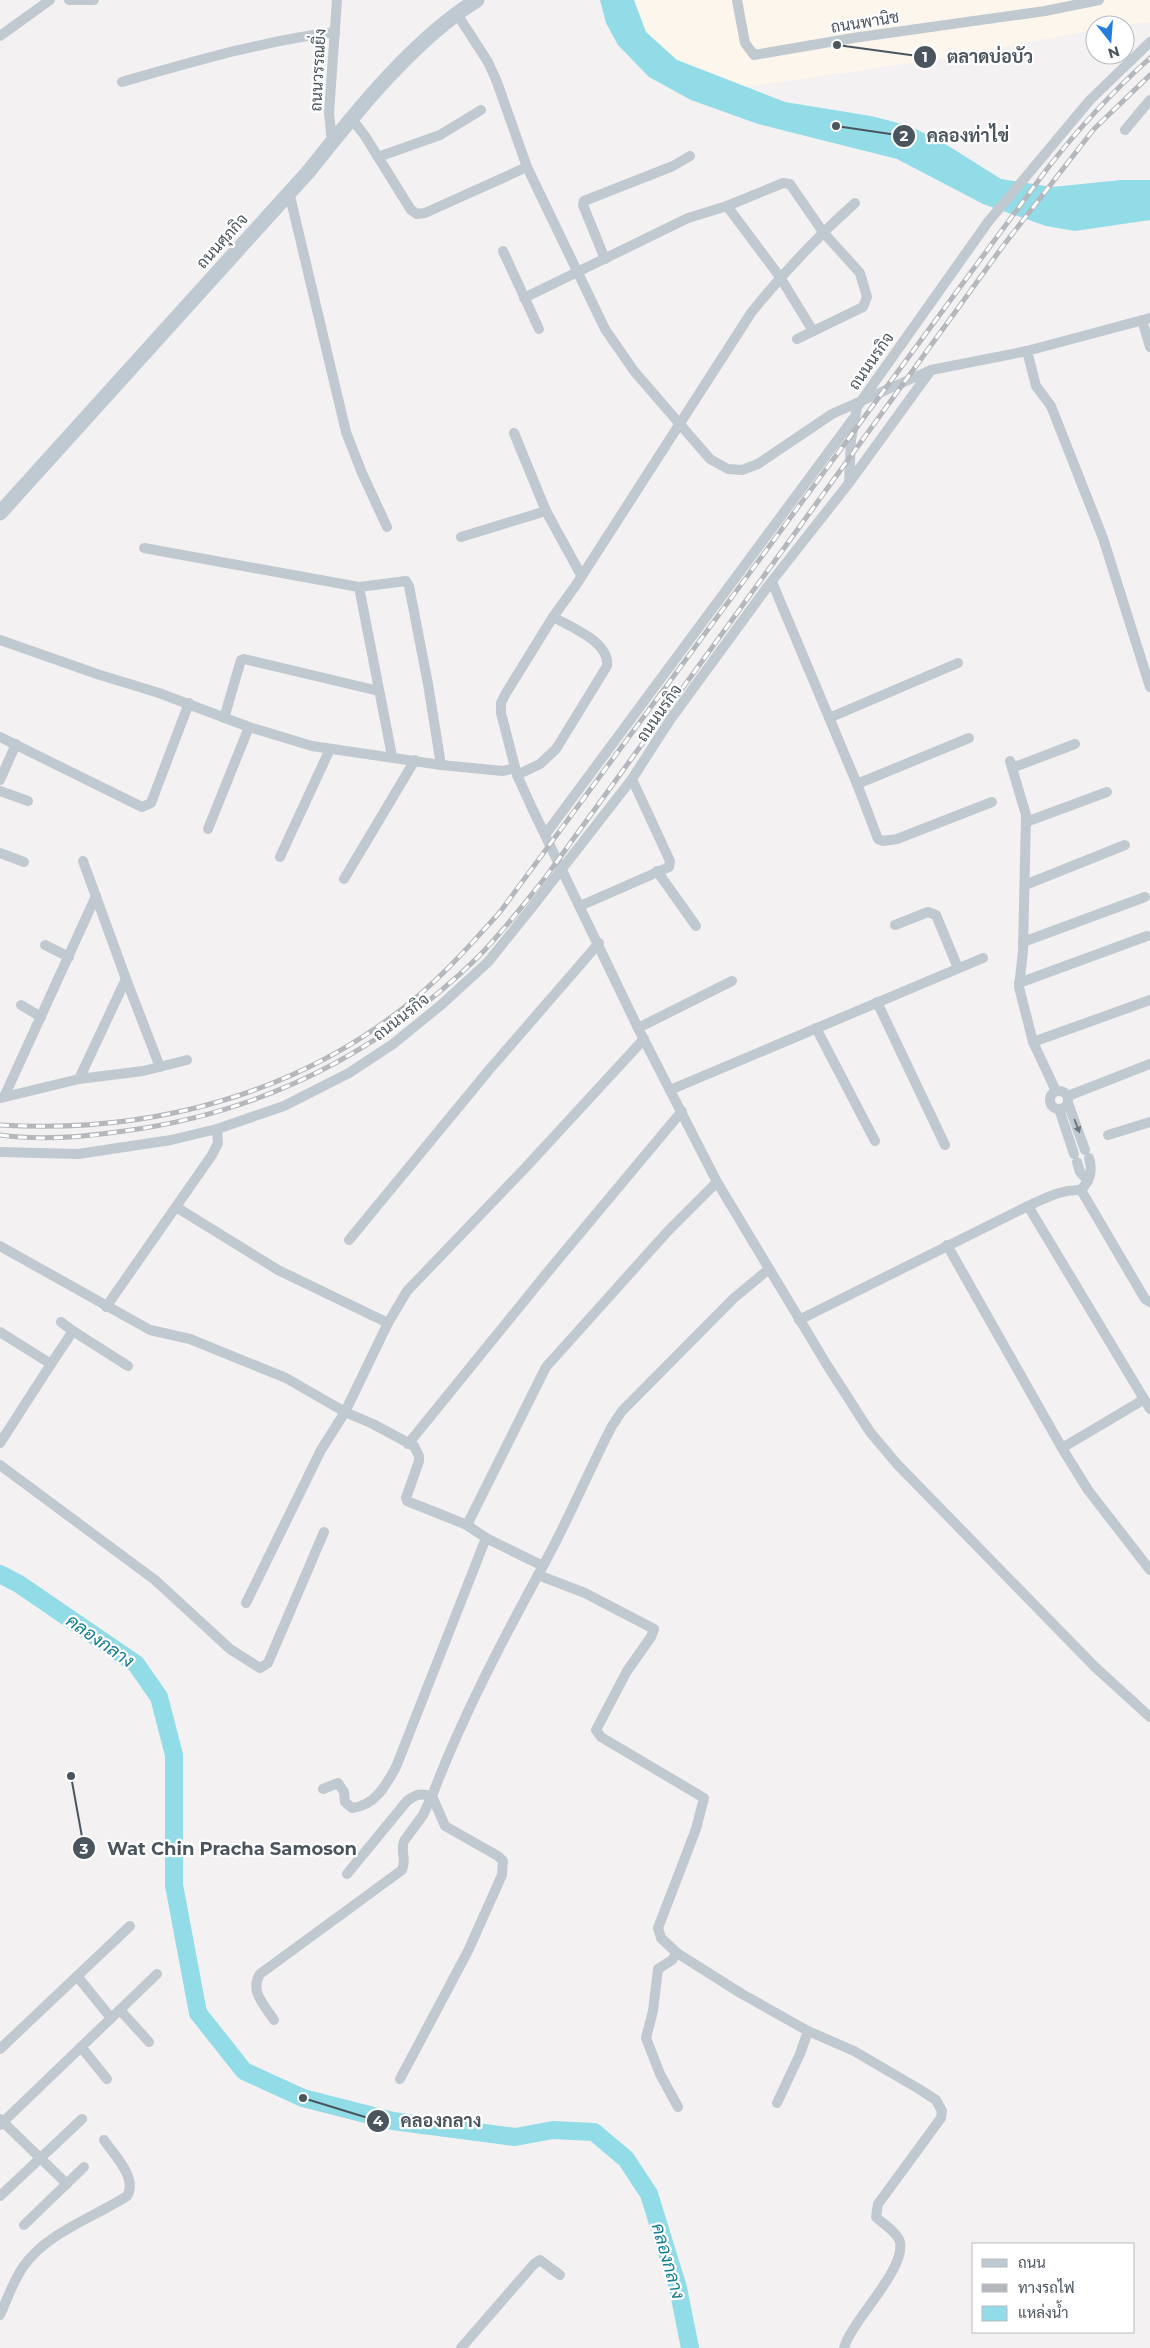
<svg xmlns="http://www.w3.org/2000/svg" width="1150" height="2348" viewBox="0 0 1150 2348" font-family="Montserrat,Sarabun,sans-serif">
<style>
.commercial{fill:#fcf6ed}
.water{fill:#92dce8}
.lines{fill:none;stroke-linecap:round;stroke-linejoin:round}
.river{stroke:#92dce8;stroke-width:18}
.minor{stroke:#c0c9cf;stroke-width:10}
.secondary{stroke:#bec9d1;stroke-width:15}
.rail-casing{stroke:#b4b7bb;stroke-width:5}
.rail{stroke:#fff;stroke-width:3;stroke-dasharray:9;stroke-linecap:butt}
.oneway{fill:#6d7880}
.labels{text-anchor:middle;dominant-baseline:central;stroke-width:4.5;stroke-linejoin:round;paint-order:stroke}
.street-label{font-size:16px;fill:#4a555e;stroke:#fff}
.water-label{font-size:18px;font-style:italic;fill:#147e90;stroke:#fff}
.leader{fill:none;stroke:#4a555e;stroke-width:2}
.callout-dot{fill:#4a555e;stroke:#fff;stroke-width:2}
.mark-label{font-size:15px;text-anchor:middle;font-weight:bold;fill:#fff}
.callout-label{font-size:18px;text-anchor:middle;font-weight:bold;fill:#4a555e;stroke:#fff;stroke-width:4.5;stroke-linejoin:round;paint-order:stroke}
</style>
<rect width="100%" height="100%" fill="#f3f1f1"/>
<!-- commercial -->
<polygon class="commercial" points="634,0 1150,0 1150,22 1125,25 1095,25 1095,30 938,59 747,87 675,58 646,32"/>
<!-- water -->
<polygon class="water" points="600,0 634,0 646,32 677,60 785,102 871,116 910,126 947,145 1001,179 1052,187 1121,180 1150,180 1150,220 1075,231 1046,226 983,204 897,159 758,124 691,100 649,77 618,45 606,23"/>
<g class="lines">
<!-- river -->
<polyline class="river" points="0,1574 19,1584 136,1664 159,1697 174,1755 174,1885 198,2013 244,2071 303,2098 393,2121 515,2137 553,2130 594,2132 626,2159 649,2194 678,2288 690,2348"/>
<!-- minor -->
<g class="minor">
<polyline points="69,0 94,0"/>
<polyline points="737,0 745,43 754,55 853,38 1045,11 1099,0"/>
<polyline points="457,14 488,62 497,82 527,167 605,329 634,371 710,459 728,469 742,470 758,464 832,414 931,370 1027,351 1150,318"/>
<polyline points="0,36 50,0"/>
<path d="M122,82C192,62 262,41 335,32"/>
<polyline points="351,118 365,136 411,210 417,214 425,213 527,167"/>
<polyline points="1125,130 1150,100"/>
<polyline points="332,142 329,113 337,0"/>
<polyline points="378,157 440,135 481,110"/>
<polyline points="289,192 346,432 362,473 387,527"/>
<path d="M855,203C817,237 783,273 751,313L576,585L553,617L506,693L501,703V713L517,775L532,808L638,1028L717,1182L827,1365L870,1432L897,1464L1095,1667L1150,1717"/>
<polyline points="727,206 780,277 813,331"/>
<polyline points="503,251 539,329"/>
<polyline points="605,259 583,205 584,201 673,166 690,156"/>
<polyline points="524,298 688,218 727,206 783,183 790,184 823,232 860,273 867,297 863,307 797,339"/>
<polyline points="1142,320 1150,347"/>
<polyline points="1027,351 1036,386 1051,406 1103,538 1150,687"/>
<polyline points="514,433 546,511 581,575"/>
<polyline points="849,483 931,370"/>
<polyline points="461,537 546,511"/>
<polyline points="144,548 359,587 406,581 409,586 428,684 441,765"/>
<polyline points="772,582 857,784 878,839 883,841 897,839 992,802"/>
<polyline points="359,587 392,756"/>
<polyline points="0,640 97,674 159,693 249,727 312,746 441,765 503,771 515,768"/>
<polyline points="224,718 241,660 244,659 379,691"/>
<polyline points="829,718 958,663"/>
<polyline points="0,737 142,807 151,803 189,703"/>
<polyline points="1010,761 1026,815 1023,951 1019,987 1033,1042 1056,1091"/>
<polyline points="1012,768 1075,744"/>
<path d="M517,775L540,764L556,749L607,666C610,642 571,627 553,617"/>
<polyline points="0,780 16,744"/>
<polyline points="857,784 969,738"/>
<polyline points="0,791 28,801"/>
<polyline points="1026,822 1107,792"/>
<polyline points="208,829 249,727"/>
<polyline points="545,835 853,419"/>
<polyline points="0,853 24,862"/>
<polyline points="280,857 330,749"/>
<polyline points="83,861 126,979 160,1067"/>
<polyline points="657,871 696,926"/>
<polyline points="344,879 415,760"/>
<polyline points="1025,885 1125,845"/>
<polyline points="580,906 669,867 670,861 632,779"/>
<polyline points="895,925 928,912 936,915 958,968"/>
<polyline points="1023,942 1145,897"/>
<polyline points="45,945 69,957"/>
<polyline points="1019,983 1147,936"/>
<polyline points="877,1002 945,1145"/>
<polyline points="21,1005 41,1017"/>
<polyline points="638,1028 732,981"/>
<polyline points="816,1028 875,1141"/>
<polyline points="1033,1042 1150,1000"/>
<polyline points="79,1079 126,979"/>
<polyline points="670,1090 983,958"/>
<circle cx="1059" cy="1100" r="9"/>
<polyline points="1068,1096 1150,1064"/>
<polyline points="4,1097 96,896"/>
<polyline points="1,1098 79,1079 143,1071 187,1060"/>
<polyline points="1068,1103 1085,1150"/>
<polyline points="1059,1109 1074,1154"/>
<polyline points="1108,1135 1150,1122"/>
<polyline points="0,1152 78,1154 171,1140 217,1129 284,1106 349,1073 393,1044 441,1005 488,962 529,911 632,779 670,720 768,586 849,483 851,440 857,407 988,222 1090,100 1150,42"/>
<polyline points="1077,1162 1080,1172 1088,1181"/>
<path d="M1081,1190C1090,1180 1093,1171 1089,1158"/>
<polyline points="1028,1206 1150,1409"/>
<polyline points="176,1207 278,1270 388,1323"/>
<polyline points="349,1240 489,1070 599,943"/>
<polyline points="947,1245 1062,1448 1088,1490 1150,1570"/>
<polyline points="0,1246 150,1330 190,1339 286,1378 345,1412 373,1424 414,1446 419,1456 419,1461 406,1498 407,1501 467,1525 486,1538 543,1566"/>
<polyline points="106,1307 212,1155 218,1143 217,1129"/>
<path d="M799,1320L1028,1206C1046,1198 1061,1189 1081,1190L1145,1299L1150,1302"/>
<polyline points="61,1322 73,1331"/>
<polyline points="0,1332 51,1364 0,1443"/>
<polyline points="51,1364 73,1331 128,1366"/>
<polyline points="408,1444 546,1274 682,1111"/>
<polyline points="1062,1448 1143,1400"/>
<polyline points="0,1465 155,1580 230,1649 260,1668 268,1663 324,1532"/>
<polyline points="467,1525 546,1367 668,1231 717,1182"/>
<polyline points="538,1575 585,1593 654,1629 651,1637 627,1671 596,1730 601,1737 704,1798 696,1829 658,1928 661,1938 677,1953 672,1960 658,1969 653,2011 646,2038 660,2074 678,2107"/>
<polyline points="246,1603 321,1450 345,1412 388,1323 407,1291 527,1166 644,1039"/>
<path d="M323,1789L338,1783L344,1792L345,1802L352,1808C375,1806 386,1785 396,1767L486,1538"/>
<path d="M677,1953L742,1994L808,2031L854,2051L919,2089L936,2100L942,2111L941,2118L878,2204L876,2217C882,2223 898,2233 900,2242C906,2270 851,2321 844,2348"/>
<polyline points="77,1976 111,2018"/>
<polyline points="120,2010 149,2042"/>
<path d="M274,2020C265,2006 249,1991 260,1974L402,1870C407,1860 400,1851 404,1841L423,1815L432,1796C421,1793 416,1794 407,1801L347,1874"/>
<polyline points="81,2047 107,2079"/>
<polyline points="0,2049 130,1926"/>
<path d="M400,2079L468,1951L502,1875L503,1861L498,1856L445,1826L432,1796C462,1717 502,1641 543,1566C568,1521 588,1472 612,1426L622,1411L734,1298L769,1269"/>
<polyline points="777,2103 800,2054 808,2031"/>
<polyline points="0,2119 67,2184"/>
<polyline points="0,2125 157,1974"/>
<polyline points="0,2196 82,2119"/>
<polyline points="24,2225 84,2167"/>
<path d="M0,2315C7,2299 13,2282 23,2267C46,2233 93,2218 127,2196C138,2178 114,2155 104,2140"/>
<polyline points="461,2348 534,2264 540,2260 560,2275"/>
</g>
<!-- secondary -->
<path class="secondary" d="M0,513L309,171C355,113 414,39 477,0"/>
<!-- rail casing -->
<g class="rail-casing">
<g id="rail">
<path d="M0,1125C147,1134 296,1096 412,1001C444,975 472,943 500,912L1047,169C1079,128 1112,92 1150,58"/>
<path d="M0,1135C41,1141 84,1137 124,1131C260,1113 378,1054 477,958C502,933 523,905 545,878L1003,246L1094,129L1150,75"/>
</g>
</g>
<!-- rail -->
<use href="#rail" class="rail"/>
</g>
<!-- one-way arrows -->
<defs><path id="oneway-solid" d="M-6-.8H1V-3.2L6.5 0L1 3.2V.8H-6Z" transform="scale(1.25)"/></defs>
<use class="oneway" href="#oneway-solid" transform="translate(1077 1126) rotate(69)"/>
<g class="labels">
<!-- street labels -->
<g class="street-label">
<text transform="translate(865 22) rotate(-9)">ถนนพานิช</text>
<text transform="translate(318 70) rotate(-87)">ถนนวรรณยิ่ง</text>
<text transform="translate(222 241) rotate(-48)">ถนนศุภกิจ</text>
<text transform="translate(871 361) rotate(-55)">ถนนนรกิจ</text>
<text transform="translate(659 713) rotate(-55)">ถนนนรกิจ</text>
<text transform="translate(401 1017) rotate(-38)">ถนนนรกิจ</text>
</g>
<!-- water labels -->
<g class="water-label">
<text transform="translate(100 1641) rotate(35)">คลองกลาง</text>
<text transform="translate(668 2261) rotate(74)">คลองกลาง</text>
</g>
</g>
<!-- callouts -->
<path class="leader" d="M837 45L925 57M836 126L904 136M71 1776L84 1848M303 2098L378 2121"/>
<g class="callout-dot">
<circle cx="837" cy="45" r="5"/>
<circle cx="836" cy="126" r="5"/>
<circle cx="71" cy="1776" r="5"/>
<circle cx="303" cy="2098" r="5"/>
<circle cx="925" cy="57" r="12"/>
<circle cx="904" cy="136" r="12"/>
<circle cx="84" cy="1848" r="12"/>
<circle cx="378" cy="2121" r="12"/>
</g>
<g class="mark-label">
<text x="925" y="62">1</text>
<text x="904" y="141">2</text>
<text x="84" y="1854">3</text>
<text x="378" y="2126">4</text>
</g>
<g class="callout-label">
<text x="990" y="63">ตลาดบ่อบัว</text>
<text x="968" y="142">คลองท่าไข่</text>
<text x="232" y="1855">Wat Chin Pracha Samoson</text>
<text x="441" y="2127">คลองกลาง</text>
</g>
<!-- legend -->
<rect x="972" y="2243" width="162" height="90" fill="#ffffff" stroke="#b7bbbf"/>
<rect x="982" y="2259" width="25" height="8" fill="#bec9d1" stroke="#b7bbbf"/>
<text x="1018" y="2268" font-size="15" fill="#4a555e">ถนน</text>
<rect x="982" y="2284" width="25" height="8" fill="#b4b7bb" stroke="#b7bbbf"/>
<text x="1018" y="2293" font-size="15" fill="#4a555e">ทางรถไฟ</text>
<rect x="982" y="2306" width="25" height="15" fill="#92dce8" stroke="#b7bbbf"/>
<text x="1018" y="2318" font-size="15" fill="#4a555e">แหล่งน้ำ</text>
<!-- north arrow -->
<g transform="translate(1110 40) rotate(163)"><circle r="24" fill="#ffffff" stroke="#b7bbbf"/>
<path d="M0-4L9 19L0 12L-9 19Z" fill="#227edc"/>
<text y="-8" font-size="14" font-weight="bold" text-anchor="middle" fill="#4a555e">N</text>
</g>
</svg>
